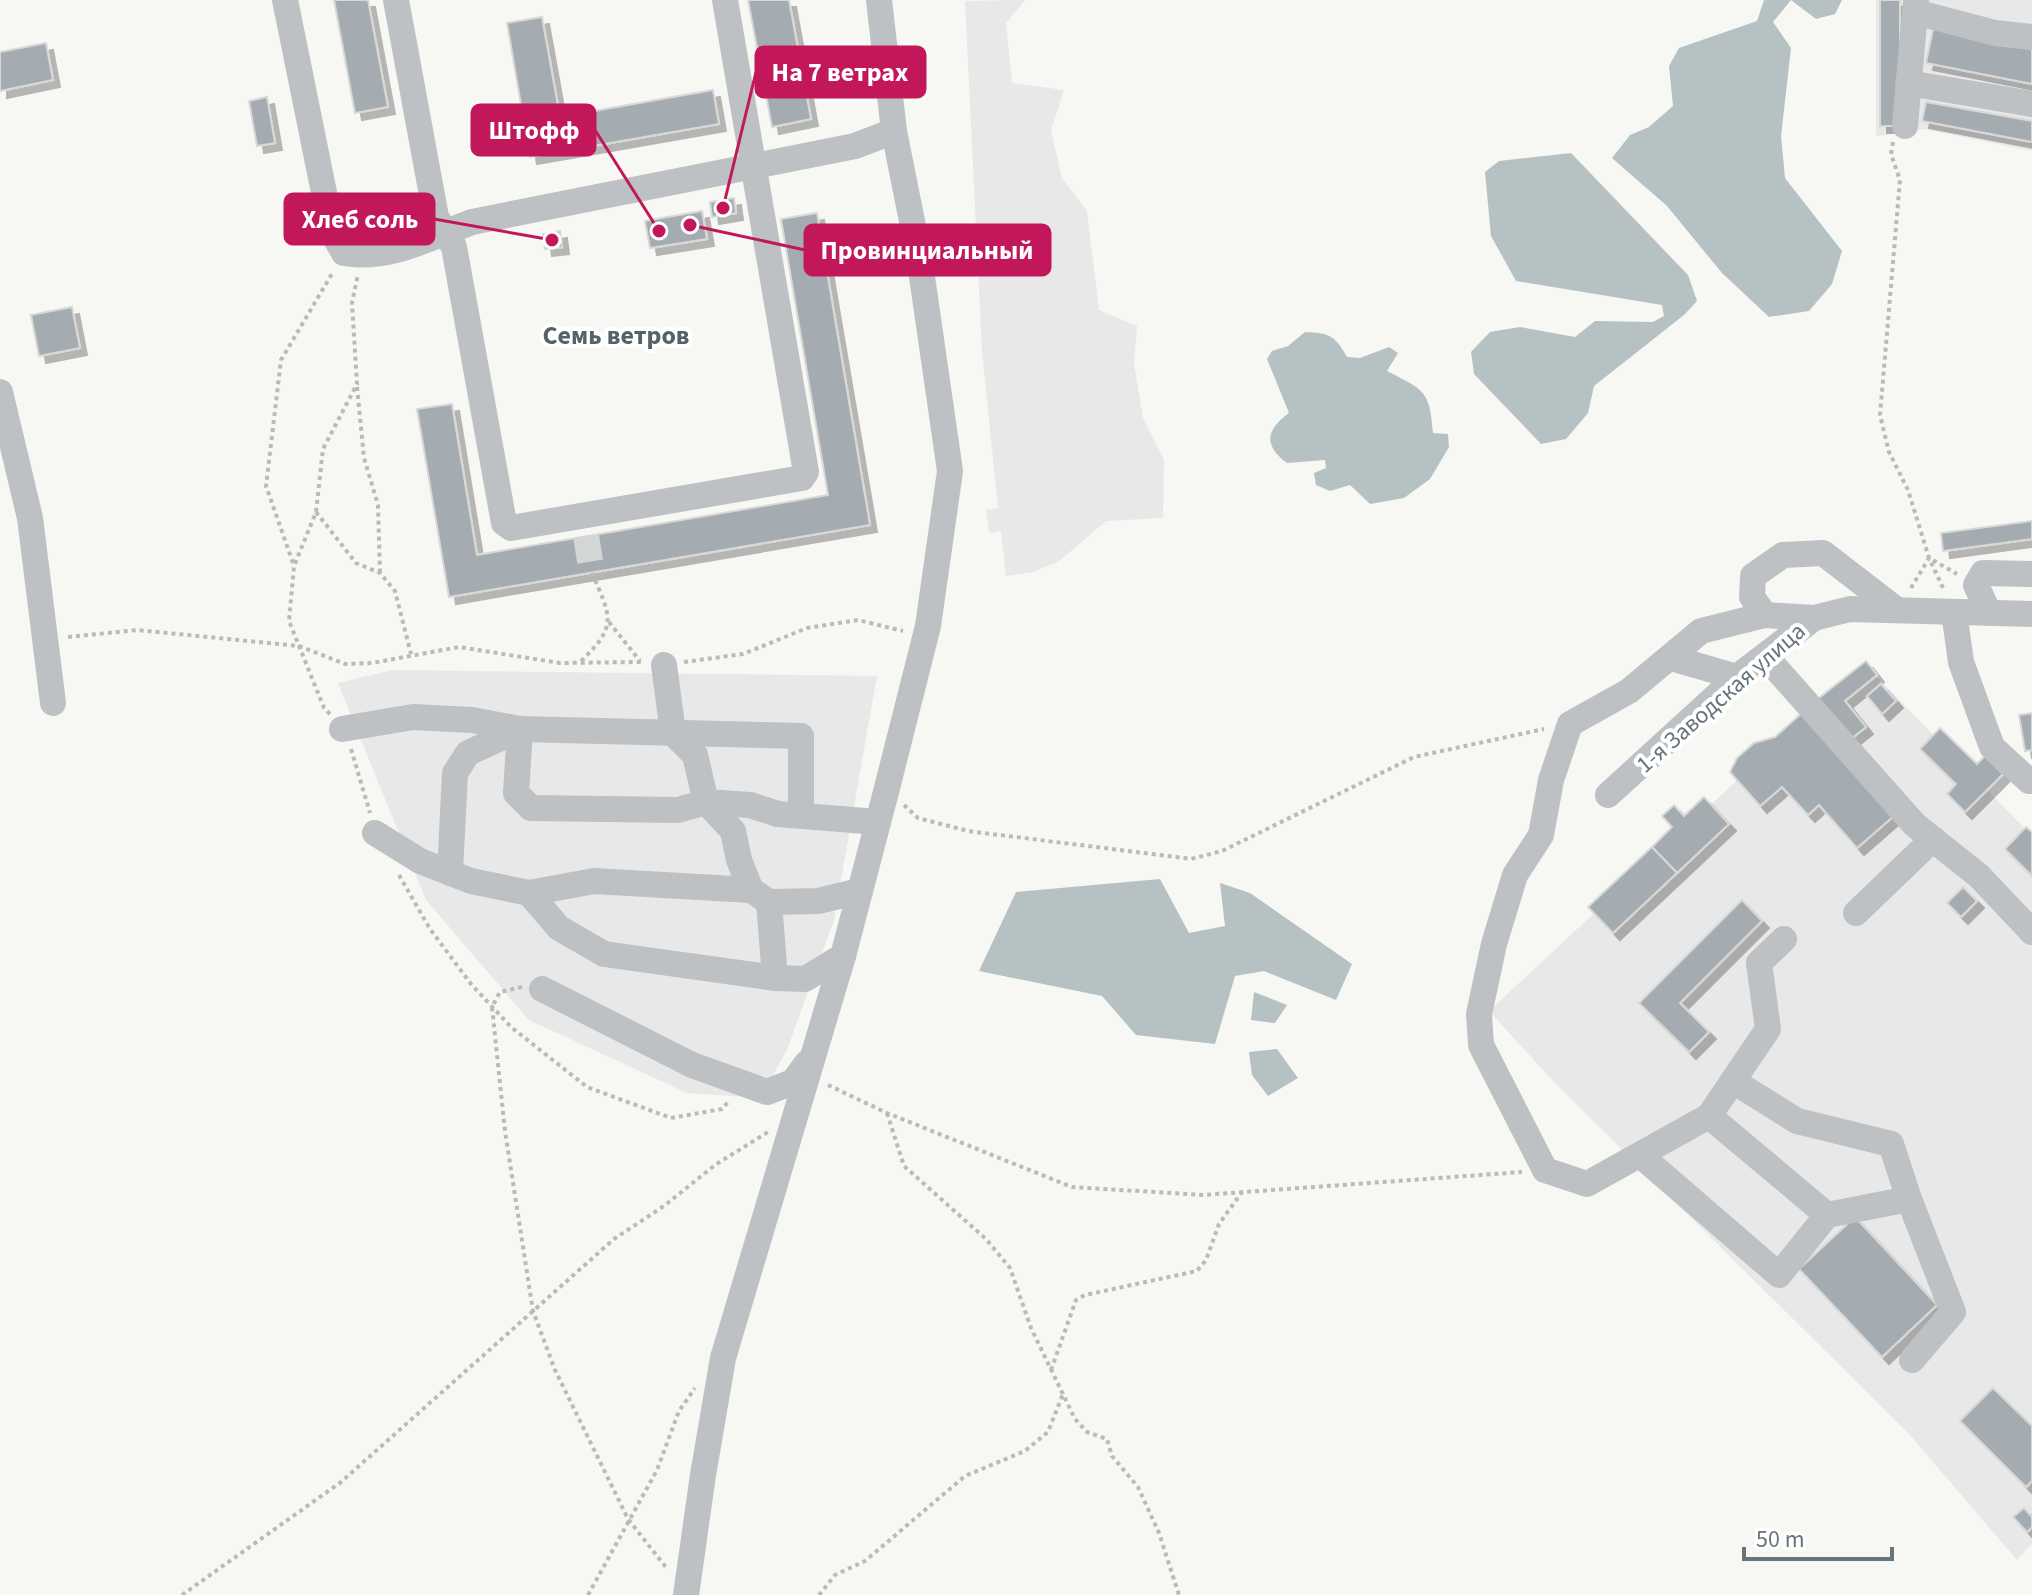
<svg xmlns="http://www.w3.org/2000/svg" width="2032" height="1595" viewBox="0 0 2032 1595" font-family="'Source Sans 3',sans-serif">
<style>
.built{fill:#e8e8e8}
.water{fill:#b6c1c4}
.building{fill:#a4acb1;stroke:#d8d8d7;stroke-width:2;filter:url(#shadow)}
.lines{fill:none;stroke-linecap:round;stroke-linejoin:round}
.minor-tunnel{stroke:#d3d6d6;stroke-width:26;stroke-dasharray:26 13;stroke-linecap:butt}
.path{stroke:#b7bbbc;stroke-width:4;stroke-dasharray:4 4;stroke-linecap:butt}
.minor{stroke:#bdc1c4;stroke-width:26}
.labels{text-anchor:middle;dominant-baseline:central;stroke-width:8;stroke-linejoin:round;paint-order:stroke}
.street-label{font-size:24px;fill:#66747c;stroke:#fff}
.neighbourhood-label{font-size:26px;font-weight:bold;fill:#576168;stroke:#fff}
.leader{fill:none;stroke:#c2185b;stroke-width:3}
.callout-dot{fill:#c2185b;stroke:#fff;stroke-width:3}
.callout{fill:#c2185b;stroke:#c2185b;stroke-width:3}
.callout-label{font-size:26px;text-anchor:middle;font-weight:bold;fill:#fff}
</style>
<defs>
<filter id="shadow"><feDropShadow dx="7" dy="7" stdDeviation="0" flood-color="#0004"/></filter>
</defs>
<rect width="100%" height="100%" fill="#f7f7f4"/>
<!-- built -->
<g class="built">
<polygon points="1025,0 1006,23 1012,83 1064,90 1051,130 1062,178 1087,211 1099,310 1137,326 1134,363 1143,418 1164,460 1163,518 1106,521 1058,562 1033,572 1006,576 1001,531 989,533 986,510 998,508 982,352 965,1"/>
<polygon points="1876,0 2032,0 2032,151 1924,129 1876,136"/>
<polygon points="1863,663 2032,836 2032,1544 2017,1560 1910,1435 1553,1081 1489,1011"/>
<polygon points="392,670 877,676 834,920 787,1050 760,1098 687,1093 529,1020 426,900 338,683"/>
</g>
<!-- water -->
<g class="water">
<polygon points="1764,0 1842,0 1835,14 1816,19 1791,0 1773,22 1791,48 1781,136 1785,178 1842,251 1832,284 1809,311 1769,317 1722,273 1667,206 1612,158 1630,135 1649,127 1673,106 1669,66 1679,48 1757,21"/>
<polygon points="1571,153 1688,275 1697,301 1684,315 1594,386 1588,413 1566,439 1541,444 1474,374 1471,352 1490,332 1520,327 1575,337 1595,321 1653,322 1664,316 1662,305 1516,281 1491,236 1485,172 1499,161"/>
<path d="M1305,332C1329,333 1335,335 1347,357L1360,358L1389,347L1398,353L1387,371C1423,390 1430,389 1433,433L1448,434L1449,447L1430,479L1404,498L1370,504L1350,485L1330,491L1316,485L1314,473L1326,468L1325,460L1287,463C1263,445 1266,430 1289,413L1267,359L1272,351L1288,346Z"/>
<polygon points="1160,879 1189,933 1225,926 1220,883 1250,893 1352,964 1336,1000 1264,971 1235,976 1215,1044 1136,1035 1102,996 979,971 1016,892"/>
<polygon points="1254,992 1287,1005 1275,1023 1251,1020"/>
<polygon points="1277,1049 1298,1078 1268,1096 1252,1075 1249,1052"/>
</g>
<!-- building -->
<g class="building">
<polygon points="334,0 368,0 388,107 355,113"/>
<polygon points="748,0 789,0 811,119 772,127"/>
<rect x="1880" y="0" width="20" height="126"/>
<polygon points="542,17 560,117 713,90 719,124 530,157 507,23"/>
<polygon points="1933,29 2032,49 2032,84 1926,63"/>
<polygon points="46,43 53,80 0,91 0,52"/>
<polygon points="267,97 275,143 257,146 249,101"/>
<polygon points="1926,102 2032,121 2032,142 1922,121"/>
<polygon points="734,198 736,213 712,217 710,202"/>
<polygon points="702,211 707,239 650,248 645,221"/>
<polygon points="817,213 870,525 449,597 417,409 452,404 477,555 828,495 781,219"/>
<polygon points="560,231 562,247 545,249 543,234"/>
<polygon points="72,307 80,348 39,356 31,315"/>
<polygon points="2032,521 2032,539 1943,551 1941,533"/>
<polygon points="1866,661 1877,675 1845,701 1866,727 1846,743 1814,702"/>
<polygon points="1881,684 1896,701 1882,714 1867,696"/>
<polygon points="1803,712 1895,815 1857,848 1819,805 1808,815 1782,787 1760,806 1730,772 1737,758 1754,743 1775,737"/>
<polygon points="2032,713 2032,750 2025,751 2019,715"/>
<polygon points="1940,728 1977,764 1985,756 2003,774 1965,812 1947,794 1956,784 1920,749"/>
<polygon points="1704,797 1729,824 1677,873 1652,847 1672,827 1662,816 1674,805 1684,816"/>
<polygon points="2026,827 2032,832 2032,876 2005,849"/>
<polygon points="1652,847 1677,873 1613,933 1588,907"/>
<polygon points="1963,887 1977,901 1961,917 1947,903"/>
<polygon points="1742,900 1762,921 1680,1003 1709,1032 1689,1052 1639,1003"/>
<polygon points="1855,1217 1937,1305 1882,1357 1799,1269"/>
<polygon points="1993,1388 2032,1426 2032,1481 2026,1487 1960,1421"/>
<polygon points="2024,1508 2032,1517 2032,1527 2027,1532 2013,1517"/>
</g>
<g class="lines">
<!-- minor-tunnel -->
<polyline class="minor-tunnel" points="586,536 592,573"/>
<!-- path -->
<g class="path">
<polyline points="1893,142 1891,154 1900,180 1880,415 1889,452 1908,490 1929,558 1957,574"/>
<polyline points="357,387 364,458 378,505 380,573"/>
<polyline points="316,512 356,563 380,573 395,591 411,654"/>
<polyline points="293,563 266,486 281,360 333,272"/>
<polyline points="1911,588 1929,558 1944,590"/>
<polyline points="609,622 640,661"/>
<polyline points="68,637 137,630 299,646 345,664 372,663 459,647 560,663 643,662"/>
<path d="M581,661C618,626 611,617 592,573"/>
<polyline points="684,662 743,654 807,628 858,620 903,631"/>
<polyline points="330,714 324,708 289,621 294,566 316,512 323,449 357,384 352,303 358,274"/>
<polyline points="351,749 370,813"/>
<polyline points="904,805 918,818 968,831 1191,859 1222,851 1414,757 1544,729"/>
<polyline points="399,875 430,929 471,984 511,1027 587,1087 671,1118 722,1109 729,1101"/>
<polyline points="522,987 500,992 492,1007 505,1131 533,1311 555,1370 628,1519 668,1570"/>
<polyline points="828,1085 887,1113 1072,1187 1203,1195 1522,1172"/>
<polyline points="887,1113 904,1166 986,1239 1010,1268 1031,1328 1075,1419 1087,1432 1107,1439 1112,1456 1138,1487 1159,1533 1179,1595"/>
<polyline points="1051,1370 1076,1300 1085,1295 1197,1271 1206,1260 1219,1224 1242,1192"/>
<polyline points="182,1595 341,1482 614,1239 664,1206 715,1165 768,1132"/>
<polyline points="588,1595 657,1470 679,1411 695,1388"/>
<polyline points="819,1595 835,1575 865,1561 965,1476 1025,1451 1048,1432 1063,1394"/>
</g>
<!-- minor -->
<g class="minor">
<path d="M285,0L332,232L344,253C388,261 432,237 472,222L855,146L894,131"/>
<polyline points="396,0 436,217 454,247 504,523 511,528 802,478 806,472 725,0"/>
<polyline points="1915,12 1995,33 2032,37"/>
<polyline points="1908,83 2032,104"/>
<polyline points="1905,126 1916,0"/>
<polyline points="0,392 30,518 53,703"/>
<polyline points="1954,612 1961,662 1992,747 2029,781 2032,781"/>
<polyline points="1989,613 1976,585 1983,573 2032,574"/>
<polyline points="1765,615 1752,597 1753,576 1783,555 1823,553 1897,610"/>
<polyline points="1814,618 1765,615 1701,631 1629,691 1570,724 1551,780 1541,835 1515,875 1494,944 1479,1014 1481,1045 1545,1170 1587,1184 1709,1116 1827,1215 1909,1199"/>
<polyline points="1765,656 1915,825 1979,876 2032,932"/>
<polyline points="1671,658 1737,677"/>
<polyline points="664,665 673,733 695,755 706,802 733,831 739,860 751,890"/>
<polyline points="342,729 413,717 472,720 520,729 801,736 801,816"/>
<polyline points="1608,795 1737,677 1814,618 1850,609 2032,614"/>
<polyline points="375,833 420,861 471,881 529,893 594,881 751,890 769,902 818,901 860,891"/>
<polyline points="450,873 455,773 468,753 520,729 516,793 531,808 678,810 706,802 750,805 778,814 878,822"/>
<polyline points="529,893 559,928 604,954 775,978 805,979 843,956"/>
<polyline points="769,902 775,978"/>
<polyline points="1856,913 1933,839"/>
<polyline points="542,989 692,1065 767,1092 793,1082 807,1063"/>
<polyline points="1733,1081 1797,1121 1891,1144 1909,1199 1953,1312 1912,1360"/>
<polyline points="1709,1116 1768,1029 1759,963 1784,939"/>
<polyline points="1640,1155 1779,1275 1827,1215"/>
<polyline points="686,1595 703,1475 723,1358 843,956 887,788 928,626 950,471 919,256 894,131 879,0"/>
</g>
</g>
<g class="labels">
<!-- street labels -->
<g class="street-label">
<text transform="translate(1721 698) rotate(-41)">1-я Заводская улица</text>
</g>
<!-- neighbourhood labels -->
<g class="neighbourhood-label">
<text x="616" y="335">Семь ветров</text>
</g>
</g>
<!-- callouts -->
<path class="leader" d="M723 208L756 72M659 231L595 130M552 240L434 219M690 225L805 250"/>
<g class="callout-dot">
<circle cx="723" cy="208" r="8"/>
<circle cx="659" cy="231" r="8"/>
<circle cx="552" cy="240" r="8"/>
<circle cx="690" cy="225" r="8"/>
</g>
<g class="callout">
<rect x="756" y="47" width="169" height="50" rx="8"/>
<rect x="472" y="105" width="123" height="50" rx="8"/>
<rect x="285" y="194" width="149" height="50" rx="8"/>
<rect x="805" y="225" width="245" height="50" rx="8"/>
</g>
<g class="callout-label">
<text x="840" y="81">На 7 ветрах</text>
<text x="534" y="139">Штофф</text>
<text x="360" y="228">Хлеб соль</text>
<text x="927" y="259">Провинциальный</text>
</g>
<!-- scale -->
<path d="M1744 1547v12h148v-12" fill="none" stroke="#66747c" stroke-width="4"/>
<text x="1756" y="1547" font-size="24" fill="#66747c" stroke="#ffffff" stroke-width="6" paint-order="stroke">50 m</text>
</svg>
